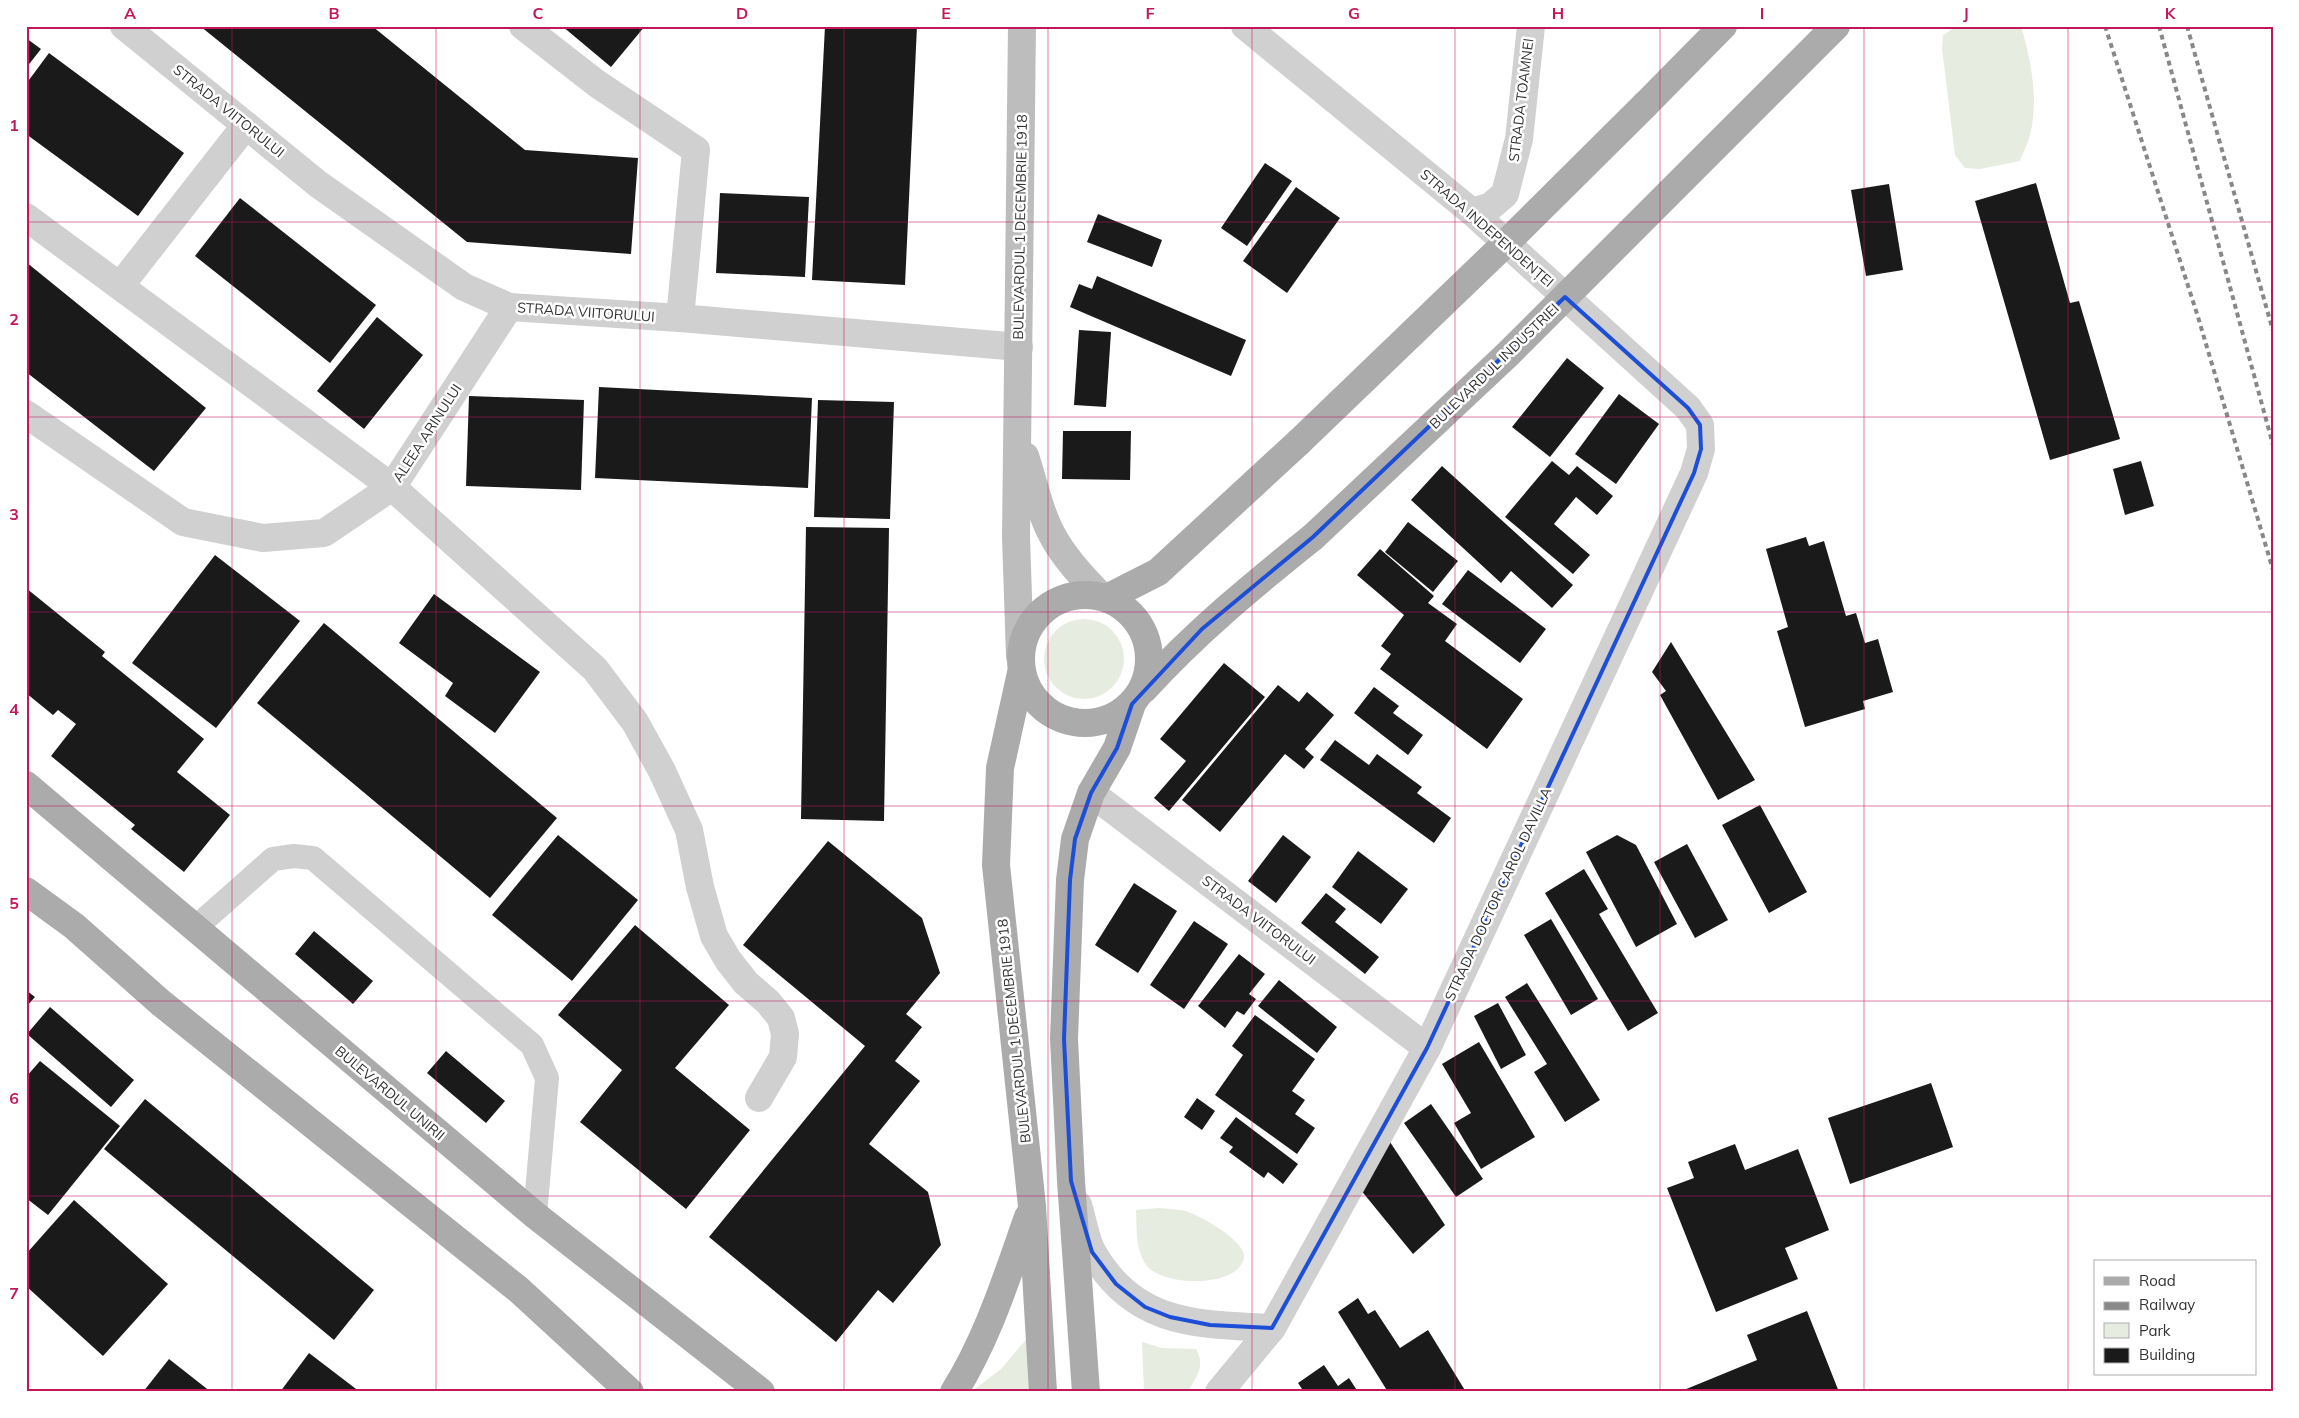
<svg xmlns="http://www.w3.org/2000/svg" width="2299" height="1418" viewBox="0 0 2299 1418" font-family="Mulish,sans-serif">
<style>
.green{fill:#e6ecdf}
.building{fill:#1a1a1a}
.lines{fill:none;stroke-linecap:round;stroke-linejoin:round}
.service{stroke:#d0d0d0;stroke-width:24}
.minor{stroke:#d0d0d0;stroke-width:28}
.secondary{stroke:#bdbdbd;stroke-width:28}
.primary{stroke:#ababab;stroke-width:28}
.rail{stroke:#888;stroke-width:4;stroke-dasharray:5 4;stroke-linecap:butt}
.primary-bridge{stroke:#ababab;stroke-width:28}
.marked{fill:none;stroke:#1d4ed8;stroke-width:4;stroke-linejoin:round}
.grid{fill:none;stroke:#c2185b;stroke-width:1;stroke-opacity:0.55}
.labels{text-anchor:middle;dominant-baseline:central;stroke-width:5;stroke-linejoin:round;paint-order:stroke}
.street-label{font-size:14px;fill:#333;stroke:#fff}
.neatline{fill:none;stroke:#c2185b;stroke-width:2}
.grid-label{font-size:16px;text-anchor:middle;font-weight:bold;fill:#c2185b}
</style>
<rect width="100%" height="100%" fill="#fff"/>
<!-- green -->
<g class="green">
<path d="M1957,26H2021C2031,60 2039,100 2030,135C2028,144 2023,152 2020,161L1980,169L1965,168L1955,155L1942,48L1943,35Z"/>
<circle cx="1084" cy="659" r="40"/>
<path d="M1159,1208C1167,1209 1177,1209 1186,1211C1199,1215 1246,1241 1244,1257C1240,1288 1164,1287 1147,1266C1135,1250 1137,1228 1136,1210Z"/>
<polygon points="1029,1336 1044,1392 971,1392 1001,1369"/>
<path d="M1142,1342L1162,1348L1196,1349C1206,1367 1196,1376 1188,1392H1144Z"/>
</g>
<!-- building -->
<g class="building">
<polygon points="200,26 372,26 525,150 638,158 631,254 467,242"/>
<polygon points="562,26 645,26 611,67"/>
<polygon points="825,26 917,26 905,285 812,280"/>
<polygon points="26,38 41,49 26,68"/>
<polygon points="49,53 184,153 138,216 26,134 26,84"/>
<polygon points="1265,163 1292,181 1247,246 1221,228"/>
<polygon points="2036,183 2070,303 2079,301 2120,439 2050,460 1975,201"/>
<polygon points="1889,184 1903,270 1866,276 1851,190"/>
<polygon points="1296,187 1340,218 1287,293 1243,261"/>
<polygon points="720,193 809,197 805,277 716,273"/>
<polygon points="240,198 376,305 330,363 195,256"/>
<polygon points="1098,214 1162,240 1152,267 1087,242"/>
<polygon points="26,262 206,408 154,471 26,372"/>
<polygon points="1097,276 1246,340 1231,376 1070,307 1079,284 1092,289"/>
<polygon points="377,317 423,355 364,429 317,391"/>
<polygon points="1079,330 1111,332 1106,407 1074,405"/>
<polygon points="1567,358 1604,388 1550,457 1512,427"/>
<polygon points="599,387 812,398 808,488 595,478"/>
<polygon points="1619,394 1659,424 1616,484 1575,454"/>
<polygon points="469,396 584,400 581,490 466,486"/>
<polygon points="818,400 894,402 890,519 814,517"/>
<polygon points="1063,431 1131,431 1130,480 1062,479"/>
<polygon points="1552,461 1569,475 1577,466 1613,496 1597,515 1576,497 1554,524 1590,555 1573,574 1505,517"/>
<polygon points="2141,461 2154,506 2125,515 2113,469"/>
<polygon points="1442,466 1573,585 1552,608 1511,571 1501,583 1411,500"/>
<polygon points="1408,522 1458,561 1433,592 1385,552"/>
<polygon points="806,527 889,528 884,821 801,819"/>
<polygon points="1806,537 1809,546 1824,541 1846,616 1856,613 1865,643 1878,639 1893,692 1863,701 1865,709 1805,727 1777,631 1788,627 1766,549"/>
<polygon points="1380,549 1434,596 1428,603 1457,624 1445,641 1523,699 1487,749 1380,669 1391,654 1381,646 1404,615 1357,575"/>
<polygon points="215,555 300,621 216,728 132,663"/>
<polygon points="1468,570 1546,629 1520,663 1442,604"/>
<polygon points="26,588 105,652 102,656 204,739 177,772 230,815 184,872 131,829 135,825 51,756 76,724 58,710 53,715 26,693"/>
<polygon points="434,594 540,672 495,733 445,696 453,683 399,643"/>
<polygon points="324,623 557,818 490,898 257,703"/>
<polygon points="1671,642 1755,780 1718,800 1660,695 1666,691 1652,672"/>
<polygon points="1224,663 1265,697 1169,811 1154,798 1186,761 1160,739"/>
<polygon points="1278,685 1299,702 1307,692 1334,715 1305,749 1314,757 1304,769 1285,754 1220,832 1182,800"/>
<polygon points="1374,687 1399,706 1393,713 1423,735 1408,755 1354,713"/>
<polygon points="1335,740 1369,765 1377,754 1422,787 1417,793 1451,818 1434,843 1320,760"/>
<polygon points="1760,805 1807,892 1769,913 1722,825"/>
<polygon points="558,835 638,900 572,981 492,915"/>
<polygon points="1283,835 1311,857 1276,903 1248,881"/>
<polygon points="1617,835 1636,845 1677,924 1636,947 1586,852"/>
<polygon points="828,841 922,918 940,973 906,1014 922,1027 895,1061 920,1081 869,1144 928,1192 941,1245 893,1303 878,1290 836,1342 709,1237 865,1046 743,945"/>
<polygon points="1687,844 1728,920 1695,938 1654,862"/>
<polygon points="1358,851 1408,889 1381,924 1332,887"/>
<polygon points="1584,869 1608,909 1599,914 1658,1013 1628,1031 1545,893"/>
<polygon points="1134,883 1177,911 1138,973 1095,945"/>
<polygon points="1326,893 1346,909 1335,922 1379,957 1365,974 1301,923"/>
<polygon points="1551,919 1598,999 1571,1015 1524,935"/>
<polygon points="1194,921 1228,944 1184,1009 1150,985"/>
<polygon points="635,925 729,1005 675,1068 750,1130 686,1209 580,1122 622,1070 558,1015"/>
<polygon points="314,931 373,981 353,1004 295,954"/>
<polygon points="1239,954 1265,974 1249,994 1256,999 1244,1015 1237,1011 1225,1028 1198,1006"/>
<polygon points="1279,980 1337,1027 1317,1053 1258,1006"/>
<polygon points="1527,983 1600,1100 1565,1122 1534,1072 1547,1064 1505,997"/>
<polygon points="26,990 35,997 26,1007"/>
<polygon points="1498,1003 1526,1055 1501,1069 1474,1016"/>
<polygon points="50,1007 134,1080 111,1107 27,1034"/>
<polygon points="1255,1015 1315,1059 1292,1091 1305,1100 1295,1114 1315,1128 1297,1154 1215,1095 1243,1055 1232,1046"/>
<polygon points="1479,1042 1535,1137 1481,1169 1454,1123 1471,1113 1442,1064"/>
<polygon points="446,1051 505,1101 486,1123 427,1073"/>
<polygon points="40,1061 120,1126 48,1215 26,1198 26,1077"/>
<polygon points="1931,1083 1953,1147 1850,1184 1828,1118"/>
<polygon points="1197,1098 1215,1111 1202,1130 1184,1117"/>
<polygon points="145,1099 374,1290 334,1340 104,1149"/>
<polygon points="1431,1104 1483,1179 1456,1197 1404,1123"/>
<polygon points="1236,1117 1298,1164 1283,1184 1268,1172 1264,1178 1229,1152 1233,1147 1220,1138"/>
<polygon points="1390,1142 1445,1225 1413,1254 1360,1189"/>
<polygon points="1735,1144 1745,1170 1798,1149 1829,1230 1785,1248 1798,1279 1716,1312 1667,1188 1694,1178 1688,1162"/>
<polygon points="74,1200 168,1284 103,1356 26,1286 26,1254"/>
<polygon points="1358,1298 1368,1314 1375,1310 1400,1348 1428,1330 1466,1392 1388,1392 1338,1312"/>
<polygon points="1807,1311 1839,1392 1679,1392 1757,1360 1747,1335"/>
<polygon points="309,1353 360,1392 280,1392"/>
<polygon points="169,1359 211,1392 143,1392"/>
<polygon points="1324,1365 1338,1386 1349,1378 1358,1392 1304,1392 1298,1383"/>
</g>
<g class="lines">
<!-- service -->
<polyline class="service" points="195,928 273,859 294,856 313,858 532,1045 547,1078 535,1215"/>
<!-- minor -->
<g class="minor">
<polyline points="124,26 318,184 464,287 509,307 680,318 1019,347"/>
<polyline points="523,26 596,83 696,150 680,318"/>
<polyline points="1472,212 1491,206 1505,194 1519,139 1531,26"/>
<polyline points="26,217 392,487 595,669 635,722 662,771 689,830 700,887 714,936 728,960 746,983 768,1002 781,1018 785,1034 783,1057 759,1098"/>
<polyline points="120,286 246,125"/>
<polyline points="26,414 183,522 263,538 324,533 392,487 509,307"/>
<polyline points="1091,793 1427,1048"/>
<path d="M1078,1205C1083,1220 1085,1239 1093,1253C1135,1326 1198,1324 1272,1328"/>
<polyline points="1219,1392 1272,1328 1427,1048 1694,473 1701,449 1700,425 1688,408 1472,212 1245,26"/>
</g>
<!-- secondary -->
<g class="secondary">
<path d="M1025,456C1034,483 1040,515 1055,540C1067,561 1085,580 1102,597"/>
<polyline points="1020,656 1016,537 1022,26"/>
</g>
<!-- primary -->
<g class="primary">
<polyline points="1645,105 1723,26"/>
<circle cx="1085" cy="659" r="64"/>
<polyline points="1107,598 1158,572 1299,442"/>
<polyline points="1021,673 1000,768 996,865 1032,1206 1043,1392"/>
<path d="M1144,689C1196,632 1253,585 1313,537"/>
<polyline points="26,785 535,1215 761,1392"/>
<polyline points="26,891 74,926 161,1003 519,1290 630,1392"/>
<path d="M954,1392C988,1338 1007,1276 1028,1217"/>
<polyline points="1086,1392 1071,1181 1064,1039 1070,880 1075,839 1091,793 1117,748 1132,704"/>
</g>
<!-- rail -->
<g class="rail">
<polyline points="2105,26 2198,317 2273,570"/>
<polyline points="2159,26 2273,445"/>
<polyline points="2187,26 2273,331"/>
</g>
<!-- primary-bridge -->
<g class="primary-bridge">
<polyline points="1299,442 1506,243 1645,105"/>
<polyline points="1313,537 1508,354 1836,26"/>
</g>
</g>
<!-- marked area -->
<path class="marked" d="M1565,297L1688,408L1700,425L1701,449L1694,473L1427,1048L1272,1328L1210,1325L1170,1317L1145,1307L1116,1284L1092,1252L1071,1181L1064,1039L1070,880L1075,839L1091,793L1117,748L1132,704L1202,629L1313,537Z"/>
<!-- grid -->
<path class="grid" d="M232,26V1392M436,26V1392M640,26V1392M844,26V1392M1048,26V1392M1252,26V1392M1455,26V1392M1660,26V1392M1864,26V1392M2068,26V1392M26,222H2273M26,417H2273M26,612H2273M26,806H2273M26,1001H2273M26,1196H2273"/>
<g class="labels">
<!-- street labels -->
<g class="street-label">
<text transform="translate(1521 100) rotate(-83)">STRADA TOAMNEI</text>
<text transform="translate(229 111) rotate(39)">STRADA VIITORULUI</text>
<text transform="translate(1020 227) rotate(-89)">BULEVARDUL 1 DECEMBRIE 1918</text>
<text transform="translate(1487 228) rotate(41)">STRADA INDEPENDENȚEI</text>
<text transform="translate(586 312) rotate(4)">STRADA VIITORULUI</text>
<text transform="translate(1494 366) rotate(-44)">BULEVARDUL INDUSTRIEI</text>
<text transform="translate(427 433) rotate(-57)">ALEEA ARINULUI</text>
<text transform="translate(1498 894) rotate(-65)">STRADA DOCTOR CAROL DAVILLA</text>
<text transform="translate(1259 920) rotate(37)">STRADA VIITORULUI</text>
<text transform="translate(1014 1031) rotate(-96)">BULEVARDUL 1 DECEMBRIE 1918</text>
<text transform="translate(390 1093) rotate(40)">BULEVARDUL UNIRII</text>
</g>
</g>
<!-- border -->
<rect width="2299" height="1418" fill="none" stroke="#ffffff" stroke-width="55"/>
<!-- legend -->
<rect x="2094" y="1260" width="162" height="115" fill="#ffffff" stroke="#adadad"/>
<rect x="2104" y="1277" width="25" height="8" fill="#ababab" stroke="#adadad"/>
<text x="2139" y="1286" font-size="15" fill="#333333">Road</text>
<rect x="2104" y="1302" width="25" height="8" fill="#888888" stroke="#adadad"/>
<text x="2139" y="1310" font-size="15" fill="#333333">Railway</text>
<rect x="2104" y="1323" width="25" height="15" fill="#e6ecdf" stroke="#adadad"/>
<text x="2139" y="1336" font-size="15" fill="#333333">Park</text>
<rect x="2104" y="1348" width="25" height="15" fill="#1a1a1a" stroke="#adadad"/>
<text x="2139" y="1360" font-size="15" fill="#333333">Building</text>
<rect x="28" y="28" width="2244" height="1362" class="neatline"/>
<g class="grid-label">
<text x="130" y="19">A</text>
<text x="334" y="19">B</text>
<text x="538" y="19">C</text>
<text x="742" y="19">D</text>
<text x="946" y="19">E</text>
<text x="1150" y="19">F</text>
<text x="1354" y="19">G</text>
<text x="1558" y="19">H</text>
<text x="1762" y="19">I</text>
<text x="1966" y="19">J</text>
<text x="2170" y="19">K</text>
<text x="14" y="131">1</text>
<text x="14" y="325">2</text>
<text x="14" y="520">3</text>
<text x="14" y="715">4</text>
<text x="14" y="909">5</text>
<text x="14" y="1104">6</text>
<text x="14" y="1299">7</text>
</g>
</svg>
